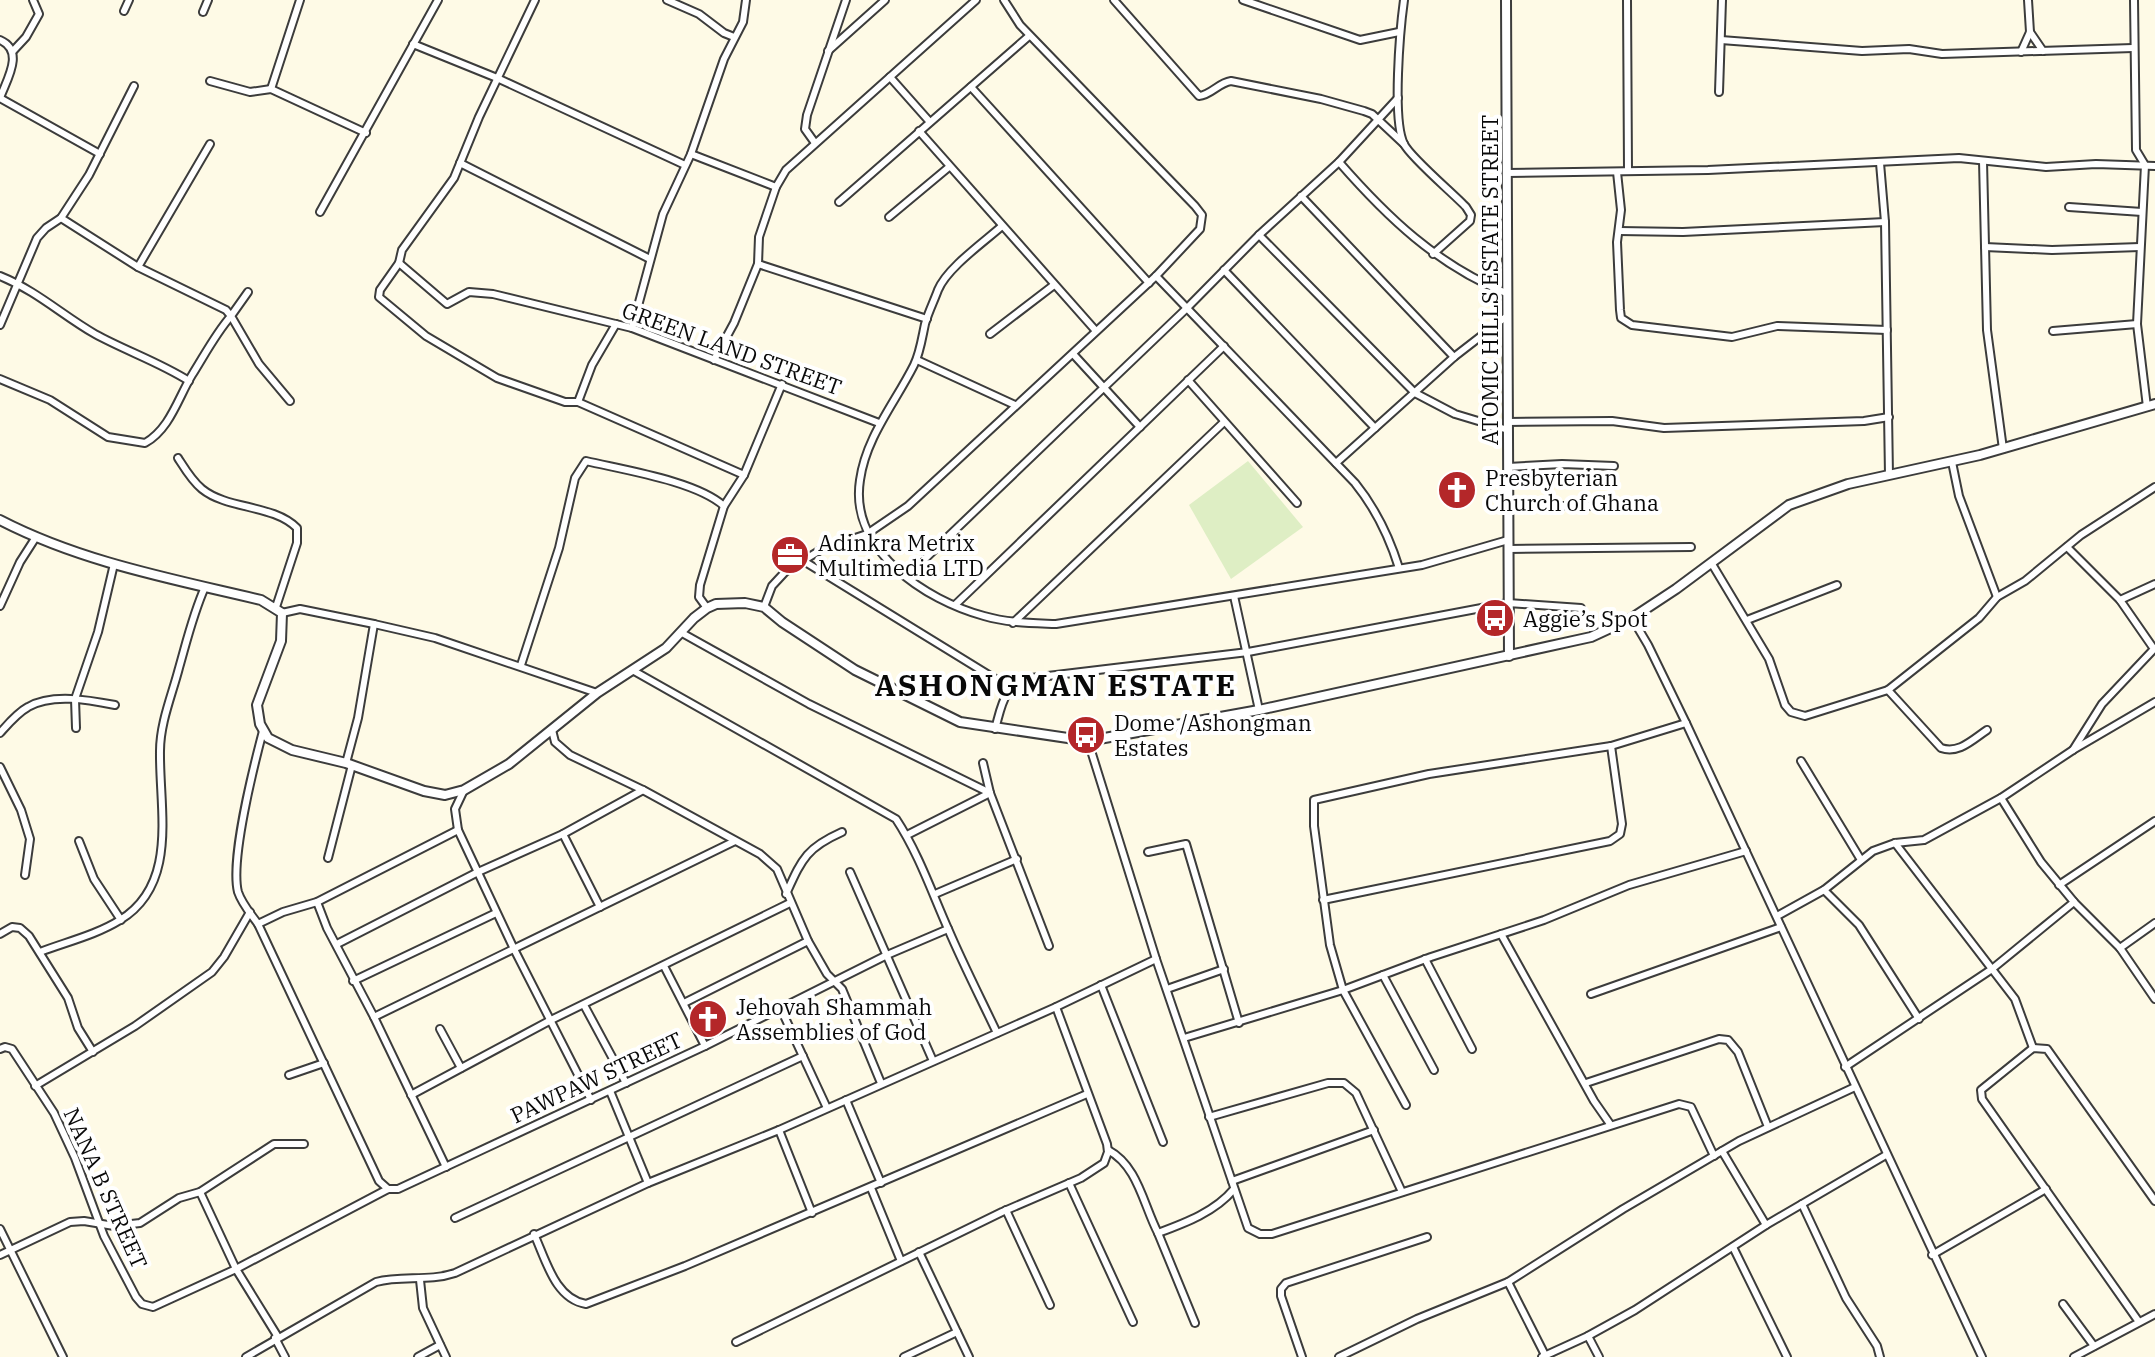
<svg xmlns="http://www.w3.org/2000/svg" width="2155" height="1357" viewBox="0 0 2155 1357" font-family="'IBM Plex Serif',serif">
<style>
.pitch{fill:#deeec4}
.lines{fill:none;stroke-linecap:round;stroke-linejoin:round}
.minor-casing{stroke:#3c3c3c;stroke-width:10}
.tertiary-casing{stroke:#3c3c3c;stroke-width:12}
.minor{stroke:#fff;stroke-width:6}
.tertiary{stroke:#fff;stroke-width:8}
.labels{text-anchor:middle;dominant-baseline:central;stroke-width:8;stroke-linejoin:round;paint-order:stroke}
.street-label{font-size:22px;fill:#090909;stroke:#fff}
.poi-label{font-size:22px;fill:#090909;stroke:#fff;text-anchor:start}
.district-label{font-size:30px;font-weight:bold;letter-spacing:2px;fill:#090909;stroke:#fff}
</style>
<rect width="100%" height="100%" fill="#fefae6"/>
<!-- pitch -->
<polygon class="pitch" points="1248,461 1303,527 1231,579 1189,505"/>
<g class="lines">
<!-- minor casing -->
<g class="minor-casing">
<g id="minor">
<polyline points="535,0 479,117 454,178 402,250 399,263 380,290 379,297 426,336 497,378 565,402 578,402 744,475"/>
<polyline points="667,0 699,14 724,33 734,37"/>
<path d="M1114,0L1199,96C1211,95 1218,83 1231,81L1321,99L1364,111L1372,114L1404,144"/>
<polyline points="1243,0 1360,40 1399,32"/>
<path d="M1404,0C1400,29 1392,120 1404,144C1411,158 1454,194 1466,207L1471,215L1470,221L1433,254"/>
<polyline points="1627,0 1628,170"/>
<polyline points="2134,0 2136,150 2145,165 2137,324 2147,407"/>
<polyline points="124,11 129,0"/>
<polyline points="203,12 208,0"/>
<polyline points="2030,32 2043,51"/>
<path d="M0,40C25,51 7,79 0,98"/>
<polyline points="1721,40 1862,51 1909,49 1942,54 2133,48"/>
<polyline points="413,44 497,78 685,165"/>
<polyline points="13,51 26,37 39,14 33,0"/>
<polyline points="828,51 885,0"/>
<polyline points="2021,52 2030,32 2028,0"/>
<polyline points="890,77 929,121"/>
<polyline points="210,81 250,92 271,89 366,133"/>
<polyline points="971,87 1149,283"/>
<polyline points="271,89 300,0"/>
<polyline points="1719,92 1722,0"/>
<polyline points="0,98 100,154"/>
<polyline points="919,131 1096,331"/>
<polyline points="815,143 805,129 807,115 846,0"/>
<polyline points="691,154 776,187"/>
<polyline points="1983,161 1987,330 2003,449"/>
<path d="M1339,162C1387,217 1437,265 1506,293"/>
<polyline points="460,163 650,259"/>
<polyline points="1880,163 1885,222 1889,475"/>
<polyline points="1617,172 1621,210 1617,242 1620,310 1621,318 1632,325 1732,337 1777,326 1887,330"/>
<polyline points="1507,173 1708,170 1959,158 2046,167 2096,164 2155,166"/>
<polyline points="1301,196 1454,357"/>
<polyline points="839,202 1029,36"/>
<polyline points="2069,207 2142,212"/>
<polyline points="320,212 438,0"/>
<polyline points="889,217 949,167"/>
<path d="M1002,226C984,242 947,268 938,290C934,301 928,313 925,324C922,338 920,353 914,365C895,403 866,437 860,480C849,550 925,600 984,616C1008,623 1032,623 1056,624L1422,565L1508,540"/>
<polyline points="1619,231 1683,232 1885,222"/>
<polyline points="1259,235 1415,393 1455,414 1508,430"/>
<polyline points="1985,247 2052,250 2140,247"/>
<polyline points="399,263 447,304 469,292 493,294 632,328 879,423"/>
<polyline points="758,264 927,319"/>
<polyline points="138,267 210,144"/>
<polyline points="1224,270 1375,428"/>
<path d="M0,276C37,291 62,315 95,334C126,351 159,362 189,381"/>
<path d="M1156,276L1355,483C1376,509 1389,536 1399,568"/>
<polyline points="248,292 231,316 259,364 290,401"/>
<polyline points="0,325 37,238 46,228 61,218 89,175 134,86"/>
<polyline points="632,328 663,214 691,154 724,59 743,22 746,0"/>
<polyline points="2053,331 2137,324"/>
<polyline points="990,334 1054,285"/>
<polyline points="1074,355 1140,427"/>
<polyline points="714,360 734,323 758,264 759,237 776,187 786,170 976,0"/>
<polyline points="917,360 1015,405"/>
<path d="M0,379L50,400L108,437L145,443C170,429 178,398 192,375C204,356 216,333 231,316L226,310L138,267L61,218"/>
<polyline points="1188,380 1297,503"/>
<polyline points="578,402 592,365 616,324"/>
<polyline points="1507,422 1612,421 1664,428 1864,421 1889,417"/>
<path d="M178,458C185,469 192,481 202,489C228,510 273,504 297,528V543L276,607"/>
<polyline points="1952,462 1959,496 1997,597"/>
<polyline points="1336,463 1454,357 1507,316"/>
<polyline points="1508,467 1562,464 1614,466"/>
<polyline points="1508,506 1612,506"/>
<polyline points="2067,547 2120,600 2154,649 2102,704 2073,750"/>
<polyline points="1508,549 1691,547"/>
<polyline points="802,560 1010,688"/>
<polyline points="1712,564 1769,659 1785,705 1791,712 1805,716 1888,690 1979,618 1997,597 2025,581 2081,535 2155,487"/>
<polyline points="907,576 1187,308 1259,235 1339,162 1398,98"/>
<polyline points="1234,596 1259,710"/>
<polyline points="2120,600 2155,584"/>
<polyline points="955,605 1224,346"/>
<polyline points="0,606 20,562 36,537"/>
<polyline points="764,607 772,586 785,572 822,549 867,534 908,506 1156,276 1200,229 1202,215 1195,206 1020,25 1004,0"/>
<polyline points="707,608 699,597 700,585 724,506 744,475 782,384"/>
<polyline points="282,613 300,609 374,624"/>
<polyline points="1632,618 1648,645 1686,723 1982,1357"/>
<polyline points="1747,620 1837,585"/>
<polyline points="1013,623 1224,422"/>
<polyline points="682,633 809,704 990,793"/>
<path d="M521,665L559,548L575,478L586,461C624,470 696,481 724,506"/>
<path d="M634,671L896,819C919,854 932,893 949,931C964,966 981,999 997,1033"/>
<path d="M1888,690L1941,748C1959,754 1972,740 1987,730"/>
<polyline points="76,728 75,699 98,632 114,564"/>
<path d="M995,729C1002,705 1003,685 1031,678L1248,652L1508,603L1581,608"/>
<polyline points="552,730 555,742 570,755 643,790 760,854 777,869 808,941 827,974 842,989 881,1083"/>
<path d="M263,731C254,765 230,860 238,892C242,904 251,914 258,924L379,1181L388,1189"/>
<path d="M0,733C8,724 17,713 28,707C52,693 89,700 115,705"/>
<polyline points="1088,741 1156,959 1248,1228 1260,1234 1272,1234 1679,1104 1691,1107 1714,1156"/>
<polyline points="1801,761 1861,860"/>
<polyline points="346,763 358,718 374,624 435,638 597,693"/>
<polyline points="983,763 990,793 1049,946"/>
<polyline points="0,767 21,810 30,839 25,875"/>
<polyline points="464,790 455,809 458,830 514,949 591,1100"/>
<polyline points="2001,798 2041,862 2074,902 2120,948 2155,999"/>
<polyline points="563,834 600,907"/>
<polyline points="907,835 990,793"/>
<polyline points="79,841 94,879 121,920"/>
<polyline points="1895,843 2015,999 2033,1048"/>
<polyline points="1148,852 1186,844 1239,1023"/>
<polyline points="328,858 352,765"/>
<polyline points="850,872 933,1061"/>
<polyline points="2059,885 2155,821"/>
<polyline points="1824,890 1859,925 1919,1019"/>
<path d="M786,894C802,859 806,848 842,832"/>
<polyline points="935,894 1017,859"/>
<polyline points="1323,900 1610,841 1620,834 1622,824 1611,746"/>
<polyline points="317,902 327,928 374,1017 446,1167"/>
<polyline points="1777,916 1824,890 1873,851 1895,843 1924,840 2001,798 2073,750 2155,702"/>
<polyline points="258,924 283,912 317,902 458,830"/>
<polyline points="0,934 12,927 20,928 29,936 68,998 78,1028 93,1052"/>
<polyline points="1501,934 1594,1101 1610,1124"/>
<polyline points="337,944 478,872 563,834 643,790"/>
<polyline points="2120,948 2155,923"/>
<path d="M40,952C66,942 96,935 120,920C179,884 159,809 160,751C160,723 172,695 179,668C187,640 193,614 205,587"/>
<polyline points="1425,959 1472,1049"/>
<polyline points="664,966 705,1046"/>
<polyline points="1383,975 1434,1070"/>
<polyline points="353,981 496,913"/>
<polyline points="1101,985 1163,1142"/>
<polyline points="1167,989 1224,969"/>
<polyline points="1591,994 1781,927"/>
<polyline points="684,1003 808,941"/>
<polyline points="584,1005 626,1083"/>
<polyline points="780,1007 827,1108"/>
<polyline points="374,1017 735,841"/>
<polyline points="440,1029 461,1068"/>
<polyline points="1184,1038 1343,990 1431,957 1544,920 1629,885 1746,851"/>
<polyline points="0,1049 5,1047 12,1049 54,1113 75,1158 104,1236 136,1297 142,1304 153,1307 236,1269 388,1189 398,1189 705,1046 887,955 948,929"/>
<polyline points="1845,1067 1992,969 2074,902"/>
<polyline points="289,1075 324,1063"/>
<polyline points="1586,1083 1719,1039 1728,1040 1738,1052 1768,1127"/>
<polyline points="35,1086 135,1026 212,972 224,957 250,912"/>
<polyline points="610,1091 648,1183"/>
<polyline points="411,1095 551,1020 790,903"/>
<polyline points="846,1100 881,1183"/>
<polyline points="1406,1105 1343,990 1330,945 1314,826 1314,800 1429,774 1611,746 1686,723"/>
<polyline points="1209,1117 1328,1083 1344,1083 1356,1093 1402,1192"/>
<polyline points="779,1130 812,1213"/>
<path d="M1108,1150C1138,1166 1143,1204 1158,1233C1185,1223 1215,1212 1234,1189"/>
<polyline points="1722,1151 1766,1225"/>
<polyline points="1232,1181 1374,1130"/>
<polyline points="1069,1183 1133,1322"/>
<polyline points="871,1188 901,1261"/>
<polyline points="200,1192 236,1269 278,1337"/>
<polyline points="1802,1204 1846,1298 1877,1346 1880,1357"/>
<polyline points="1006,1210 1050,1305"/>
<polyline points="455,1218 803,1056"/>
<polyline points="0,1229 63,1357"/>
<polyline points="1158,1233 1195,1323"/>
<path d="M534,1234C546,1260 555,1299 586,1304L685,1266L1087,1094"/>
<polyline points="1733,1247 1787,1357"/>
<polyline points="919,1252 969,1357"/>
<polyline points="0,1255 70,1222 84,1221 114,1226 140,1223 179,1198 200,1192 274,1144 304,1144"/>
<polyline points="1932,1255 2046,1189"/>
<polyline points="420,1280 423,1308 446,1357"/>
<polyline points="1508,1282 1545,1355"/>
<polyline points="2063,1304 2094,1346"/>
<polyline points="2139,1322 1982,1099 1981,1090 2033,1048 2047,1049 2155,1201"/>
<polyline points="1588,1336 1599,1357"/>
<polyline points="275,1338 285,1357"/>
<polyline points="736,1342 1002,1212 1081,1178 1104,1163 1108,1152 1107,1144 1056,1007"/>
<path d="M246,1357L376,1282C402,1275 428,1282 455,1273L648,1183L779,1130L1056,1007L1156,959"/>
<polyline points="418,1357 440,1345"/>
<polyline points="904,1357 957,1332"/>
<polyline points="1302,1357 1281,1296 1281,1289 1286,1283 1427,1237"/>
<polyline points="1339,1357 1417,1319 1508,1282 1623,1209 1739,1141 1855,1087"/>
<polyline points="1542,1357 1588,1336 1635,1310 1766,1225 1886,1155"/>
<polyline points="2074,1357 2155,1314"/>
</g>
</g>
<!-- tertiary casing -->
<g class="tertiary-casing">
<g id="tertiary">
<polyline points="1506,0 1509,656"/>
<path d="M0,520C81,562 173,579 261,600L282,613L281,641L257,705L260,724L268,738L292,750L346,763L424,791L445,795L464,790L509,764L597,693L666,648L694,618L707,608L716,604L745,603L764,607L782,622L855,670L960,722L1088,741L1259,710L1591,637L1632,618L1676,589L1789,505L1848,484L1980,455L2155,404"/>
</g>
</g>
<!-- minor -->
<use href="#minor" class="minor"/>
<!-- tertiary -->
<use href="#tertiary" class="tertiary"/>
</g>
<!-- icons -->
<defs>
<g id="church-disc" transform="scale(2)"><circle r="9.5" fill="#b42729" stroke="#fff"/><path d="M-1.2-6h2.4v3.5h3.3v2.4h-3.3V6h-2.4V-.1h-3.3v-2.4h3.3Z" fill="#fff"/></g>
<g id="office-disc" transform="scale(2)"><circle r="9.5" fill="#b42729" stroke="#fff"/><path d="M-6-3h4V-5.5h4V-3h4V5H-6ZM-1-4.5V-3h2v-1.5ZM-6 0V1H6V0Z" fill="#fff"/></g>
<g id="bus-disc" transform="scale(2)"><circle r="9.5" fill="#b42729" stroke="#fff"/><path d="M-5-6H5V4H4V6H2V4H-2V6H-4V4H-5ZM-3.5-4V0h7V-4ZM-3.5 1.2v1.5H-2V1.2ZM2 1.2v1.5H3.5V1.2Z" fill="#fff"/></g>
</defs>
<g fill-rule="evenodd">
<use href="#church-disc" x="1457" y="490"/>
<use href="#office-disc" x="790" y="555"/>
<use href="#bus-disc" x="1495" y="618"/>
<use href="#bus-disc" x="1086" y="735"/>
<use href="#church-disc" x="708" y="1019"/>
</g>
<g class="labels">
<!-- street labels -->
<g class="street-label">
<text transform="translate(1489 280) rotate(-90)">ATOMIC HILLS ESTATE STREET</text>
<text transform="translate(732 348) rotate(20)">GREEN LAND STREET</text>
<text transform="translate(596 1077) rotate(-25)">PAWPAW STREET</text>
<text transform="translate(106 1188) rotate(66)">NANA B STREET</text>
</g>
<!-- poi labels -->
<g class="poi-label">
<text x="1485" y="477">Presbyterian<tspan x="1485" dy="25">Church of Ghana</tspan></text>
<text x="818" y="542">Adinkra Metrix<tspan x="818" dy="25">Multimedia LTD</tspan></text>
<text x="1523" y="618">Aggie’s Spot</text>
<text x="1114" y="722">Dome /Ashongman<tspan x="1114" dy="25">Estates</tspan></text>
<text x="736" y="1006">Jehovah Shammah<tspan x="736" dy="25">Assemblies of God</tspan></text>
</g>
<!-- district labels -->
<g class="district-label">
<text x="1056" y="684">ASHONGMAN ESTATE</text>
</g>
</g>
</svg>
